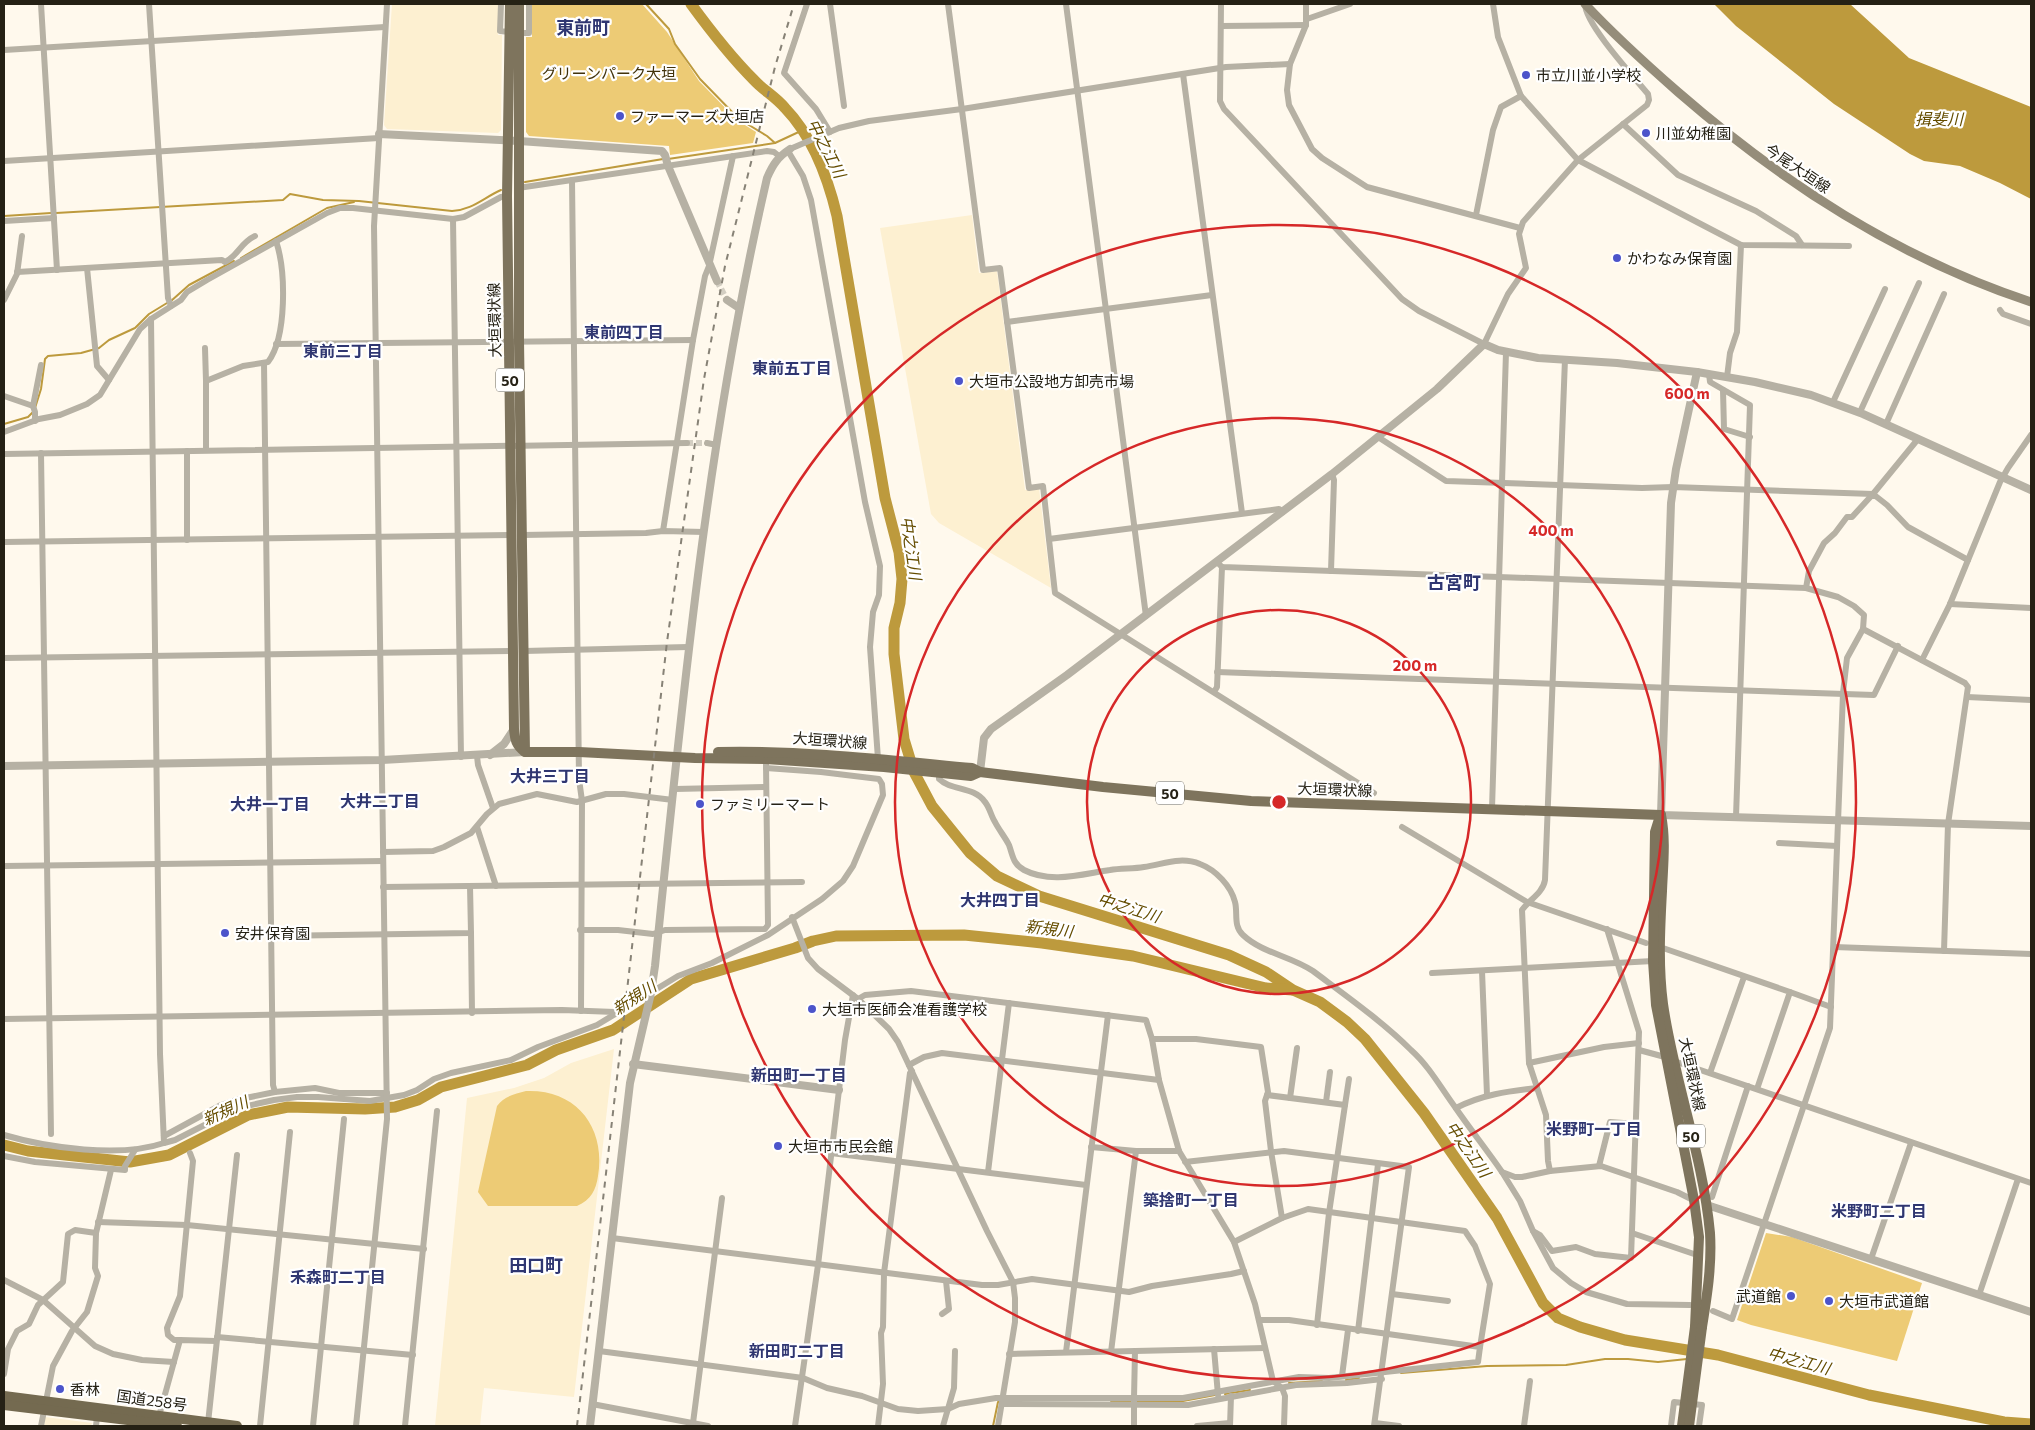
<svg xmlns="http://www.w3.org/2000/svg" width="2035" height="1430" viewBox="0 0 2035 1430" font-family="Commissioner,'Noto Sans JP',sans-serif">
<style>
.built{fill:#fdf0d1}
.green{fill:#edcb75}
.water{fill:#bd9a3d}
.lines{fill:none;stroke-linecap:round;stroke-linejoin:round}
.stream{stroke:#bd9a3d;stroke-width:2}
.river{stroke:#bd9a3d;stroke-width:11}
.minor-tunnel{stroke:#d3cec2;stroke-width:6;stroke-dasharray:6 3;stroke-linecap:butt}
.minor{stroke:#b6b1a4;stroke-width:6}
.tertiary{stroke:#b6b1a4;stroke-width:8}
.secondary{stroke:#958d7a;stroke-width:9}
.primary{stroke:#7e745d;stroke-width:10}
.trunk{stroke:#746a50;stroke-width:10}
.rail{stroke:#878276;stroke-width:2;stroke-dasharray:6 6;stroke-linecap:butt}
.primary-bridge{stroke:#7e745d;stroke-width:10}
.ring{fill:none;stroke:#d62828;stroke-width:2.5}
.poi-dot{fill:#4c54ca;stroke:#fff;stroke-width:2}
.labels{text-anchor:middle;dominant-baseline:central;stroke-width:4.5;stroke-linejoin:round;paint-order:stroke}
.shield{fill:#fff;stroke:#66645b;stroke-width:1}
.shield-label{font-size:14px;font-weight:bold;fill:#252115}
.park-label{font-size:15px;fill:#42330b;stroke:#fff}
.poi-label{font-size:15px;fill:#252115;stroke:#fff;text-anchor:start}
.street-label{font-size:15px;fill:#252115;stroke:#fff}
.water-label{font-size:16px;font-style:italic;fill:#654d00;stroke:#fff}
.neighbourhood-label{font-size:16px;font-weight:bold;fill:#2f3671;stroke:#fff}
.quarter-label{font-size:18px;font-weight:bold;fill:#2f3671;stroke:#fff}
.centre{fill:#d62828;stroke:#fff;stroke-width:2.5}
.ring-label{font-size:15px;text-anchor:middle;font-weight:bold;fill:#d62828;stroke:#fff;stroke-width:4.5;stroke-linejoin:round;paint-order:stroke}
</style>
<rect width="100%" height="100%" fill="#fff9ed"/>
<!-- built -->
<g class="built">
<polygon points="392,4 498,4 498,35 502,35 501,130 498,133 387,129 384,125"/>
<polygon points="972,215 979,273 997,271 1025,490 1039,488 1051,588 939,523 931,514 880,228"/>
<polygon points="614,1049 574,1397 484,1388 480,1426 435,1426 467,1098 514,1088 544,1078 571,1063"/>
<polygon points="45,1417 92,1423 91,1426 44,1426"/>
</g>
<!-- green -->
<g class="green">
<polygon points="532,4 642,4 667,32 699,81 737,120 756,132 753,143 670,155 669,146 529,136 526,132 526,37 532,37"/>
<path d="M526,1091C577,1089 606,1128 598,1176C596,1190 591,1200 577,1206H488L478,1192L497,1106C504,1096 515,1094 526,1091Z"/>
<polygon points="1766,1233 1792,1237 1922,1283 1897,1361 1751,1325 1737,1320"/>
</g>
<!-- water -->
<polygon class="water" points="1714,4 1850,4 1909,58 2031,107 2031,199 2000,183 1960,166 1924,161 1910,154 1834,104 1736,26"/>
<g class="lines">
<!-- stream -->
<g class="stream">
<polyline points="646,4 669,29 675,44 700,79 739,119 767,136 775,143"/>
<polyline points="668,159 775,143 803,130"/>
<polyline points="525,182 663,159"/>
<path d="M56,213L283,200L290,194L323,200L359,201L452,211C472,210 483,198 501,190"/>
<polyline points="4,216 51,213"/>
<polyline points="241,258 327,208 354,202"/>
<polyline points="171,301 189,285 234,261"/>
<polyline points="35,408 41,389 45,359 48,356 81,353 99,348 109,340 135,328 149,314 167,303"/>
<polyline points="4,424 28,417 33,412"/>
<polyline points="1702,1357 1718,1355"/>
<polyline points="1401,1373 1487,1366 1566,1365 1605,1359 1628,1359 1658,1362 1687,1359"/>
<polyline points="1346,1380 1359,1378"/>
<polyline points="1289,1383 1322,1381"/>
<polyline points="1225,1394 1250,1390"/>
<polyline points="1111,1401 1183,1401 1215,1395"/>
<polyline points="993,1426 998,1402 1001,1402"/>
</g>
<!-- river -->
<g class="river">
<path d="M691,4C710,30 731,57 754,80C763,90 776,97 785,108C813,137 828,178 837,216L885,498L899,552L902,579L900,603L894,628V654L904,739L914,772L932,806L970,853L997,876L1039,896L1229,955L1266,972L1293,990L1320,1002L1347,1022L1365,1039L1424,1113L1497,1218L1543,1303L1558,1318L1580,1327L1625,1340L1718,1355L1869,1395L2004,1422L2031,1424"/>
<polyline points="4,1145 28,1151 130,1162 169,1155 248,1115 288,1107 365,1109 395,1107 418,1100 441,1087 527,1065 556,1050 613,1030 691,979 795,948 813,941 836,936 964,935 1042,943 1133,956 1266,988 1292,990"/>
</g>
<!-- minor-tunnel -->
<g class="minor-tunnel">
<polyline points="717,281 727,300"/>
<polyline points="687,443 707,443"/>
</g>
<!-- minor -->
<g class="minor">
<polyline points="41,4 57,270"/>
<polyline points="149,4 168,298 171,306"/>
<polyline points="501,4 500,31 510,32"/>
<polyline points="807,4 784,73 816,109 830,132"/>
<polyline points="830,4 844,106"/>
<polyline points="948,4 983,270 1000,268 1029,488 1043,486 1055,593 1374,793"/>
<polyline points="1066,4 1146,616"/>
<path d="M1221,4L1220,101L1224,109L1402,299L1419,311L1484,344L1508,294L1526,268L1519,234L1523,222L1578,160L1647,105L1649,100L1648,94C1634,77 1585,24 1585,4"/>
<polyline points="1306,4 1306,25 1290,64 1287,90 1289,105 1312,149 1322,158 1367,187 1520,228"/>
<polyline points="1493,4 1498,37 1521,96 1578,160 1741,245 1849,246"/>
<polyline points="1307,19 1350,4"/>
<polyline points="1221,26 1306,25"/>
<polyline points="519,33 529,33 529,4"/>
<polyline points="4,50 385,27"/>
<polyline points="1183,74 1242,513"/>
<polyline points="1623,124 1678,175 1756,211 1796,236 1802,245"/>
<polyline points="790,149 839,128 869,121 962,109 1226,67 1290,64"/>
<polyline points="788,151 803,176 811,200 865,502 880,566 879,595 873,612 870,647 878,759"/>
<polyline points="4,161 379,138"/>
<polyline points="572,180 579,779 582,801 581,1011"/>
<polyline points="518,188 767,151 774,152 779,156"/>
<polyline points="1476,215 1493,130 1501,107 1521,96"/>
<polyline points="453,219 461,757"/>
<polyline points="4,221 54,218"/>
<polyline points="87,268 97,366 109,380"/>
<path d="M17,272L222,260L225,262C238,256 240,243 255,236"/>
<polyline points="4,300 17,274 22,236"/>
<polyline points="2000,310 2003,314 2031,324"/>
<polyline points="1007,322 1212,295"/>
<polyline points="276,344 693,340"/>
<polyline points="205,348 206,381"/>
<polyline points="264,363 273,1085 275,1092"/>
<polyline points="1709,374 1710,382 1750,405 1736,817"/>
<polyline points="1727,377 1730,353 1737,332 1741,245"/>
<polyline points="1723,390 1724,429 1750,437"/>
<polyline points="4,396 33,406"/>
<polyline points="1833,402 1885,289"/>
<polyline points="1860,412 1919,283"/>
<polyline points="35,421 35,412 33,406 41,365"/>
<polyline points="1886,424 1944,294"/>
<polyline points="4,432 39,419 60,415 87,404 100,395 140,329 151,319 181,300 187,292 207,280 327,213 340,208 353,208 453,219 464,217 501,197 507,196"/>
<polyline points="1378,437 1446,481 1642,488 1673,487 1873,494 1918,439"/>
<polyline points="707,443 717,445"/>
<path d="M206,450V381L243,366L268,362C287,337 286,271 276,241"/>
<polyline points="187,451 187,540"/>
<polyline points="41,453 51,1134"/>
<polyline points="4,454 687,443"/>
<polyline points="663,531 693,340 705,276 709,266 733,156"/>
<polyline points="522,535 646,533 663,531 704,532"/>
<polyline points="1049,539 1279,509 1283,512"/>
<polyline points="4,542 511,535"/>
<polyline points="1217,562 1222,567 1806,588 1838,597 1854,606 1864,615 1863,629"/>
<polyline points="1331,571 1334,480 1332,474"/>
<polyline points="1806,588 1809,571 1824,543 1835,533 1847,517 1852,517 1873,494 1887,505 1908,527 1968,560"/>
<polyline points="1950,604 2031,608"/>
<polyline points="524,651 688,647"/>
<polyline points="4,658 514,651"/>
<polyline points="1922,660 1950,604 2000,482 2008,468 2031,435"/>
<polyline points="1217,672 1874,695 1898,646"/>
<polyline points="1214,692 1217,687 1222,567"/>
<polyline points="1967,697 2031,700"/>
<polyline points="477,756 478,765 493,808"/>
<path d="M939,773V779C951,791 974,786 985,802C990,808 991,816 995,822C999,830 1005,837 1009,845C1013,856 1013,864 1024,870C1051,884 1082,874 1110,870C1121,868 1133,869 1144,867C1164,864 1181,856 1200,864C1216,870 1231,886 1235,902C1238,913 1233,926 1243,935C1262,953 1291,956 1313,971C1345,995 1383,1022 1411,1050C1429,1066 1441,1088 1455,1107C1470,1129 1487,1150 1502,1172L1515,1177H1522L1550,1171L1601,1166L1677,1192L1695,1201"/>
<polyline points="675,789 766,787"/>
<polyline points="1492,809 1506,352"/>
<polyline points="477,827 496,886"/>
<polyline points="1402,827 1527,902 1646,943"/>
<polyline points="1779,843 1837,846"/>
<polyline points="383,852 433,851 444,847 471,833 487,814 499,804 537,794 577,802 606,794 624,794 673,800"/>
<polyline points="4,866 383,861"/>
<polyline points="383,887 802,882"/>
<polyline points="792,917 808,958 818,969 858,999 889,1029 898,1042 987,1231 1013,1282 1015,1298 1015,1322 998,1426"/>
<polyline points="580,930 618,930 653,934 665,930 765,929 768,925 766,764"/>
<polyline points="471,933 472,1013"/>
<polyline points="271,936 471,933 470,886"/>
<polyline points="1660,947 1790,992 1757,1089"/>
<polyline points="1834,947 2031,954"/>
<polyline points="1482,971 1487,1095"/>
<polyline points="1432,973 1653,961"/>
<polyline points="1790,992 1831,1007"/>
<polyline points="858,999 865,995 911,991 1146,1020 1152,1039 1159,1080 1179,1151 1234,1242 1255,1304 1273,1381 1282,1388 1285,1396 1284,1426"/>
<polyline points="4,1019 562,1010 615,1012"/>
<polyline points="1152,1039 1196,1039 1261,1047 1268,1092 1265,1101 1271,1151 1282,1218 1234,1242"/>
<polyline points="1639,1050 1665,1057"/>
<polyline points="1674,1061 2031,1183"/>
<polyline points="1529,1063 1604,1047 1639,1043"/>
<polyline points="909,1065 924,1057 942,1053 1159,1080"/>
<polyline points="1710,1073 1744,977"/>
<polyline points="1267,1095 1345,1105 1349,1079"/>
<polyline points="1290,1098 1297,1048"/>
<polyline points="1326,1102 1330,1072"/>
<path d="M1456,1108C1481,1095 1508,1091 1537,1088"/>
<path d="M4,1135C48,1148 120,1158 164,1143L160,1054L151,319"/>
<polyline points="164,1136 221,1105 236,1100 275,1092 315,1088 339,1093 387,1093"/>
<polyline points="164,1143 175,1140 238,1108 274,1100 297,1097 318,1097 370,1101 404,1095 417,1090 434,1079 451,1073 511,1060 538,1047 597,1025 678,976 712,963 768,935 822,899 843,881 853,866 883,795 882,784 879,779 821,772 766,768"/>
<polyline points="1091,1147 1136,1151 1179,1151"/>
<polyline points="831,1153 1086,1185"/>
<polyline points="4,1156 35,1162 125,1170 125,1166 135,1150"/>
<polyline points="1185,1162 1284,1151 1409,1167 1374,1426"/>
<polyline points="1599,1166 1610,1122 1637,1124"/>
<path d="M1550,1171L1548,1161L1546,1115L1529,1063L1522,910C1529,900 1543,893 1545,880L1565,359"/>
<polyline points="988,1172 1009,1003"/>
<polyline points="1502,1172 1520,1201 1533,1231 1540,1235 1552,1251 1576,1247 1595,1254 1631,1258 1639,1032 1607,929"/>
<polyline points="1712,1197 1748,1086"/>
<polyline points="1282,1218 1308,1209 1465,1231 1475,1246 1490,1284 1480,1347"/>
<polyline points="98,1222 187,1225 424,1249"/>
<polyline points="1533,1231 1553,1268 1571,1283 1586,1292 1627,1304 1690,1305"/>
<polyline points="1632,1233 1694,1254"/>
<polyline points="612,1238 982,1285 998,1285 1032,1279 1129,1292 1152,1286 1231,1274 1244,1271"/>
<polyline points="1871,1259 1911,1143"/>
<polyline points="4,1280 43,1300 95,1346 113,1354 142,1360 174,1362"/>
<polyline points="1392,1294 1448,1301"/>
<polyline points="1979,1295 2018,1179"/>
<polyline points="1713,1311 1732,1319 1830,1028 1843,693 1847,658 1863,629 1965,683 1968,687 1948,824 1944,951"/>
<polyline points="942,1314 949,1309 946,1281"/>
<polyline points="1317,1325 1329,1213 1345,1105"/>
<polyline points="1358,1331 1378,1164"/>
<polyline points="217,1337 413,1355"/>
<polyline points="180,1340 174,1340 168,1335 167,1328 180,1296 193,1161 190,1153"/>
<polyline points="1214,1349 1218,1395"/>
<polyline points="599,1351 803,1378 827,1388 862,1396 898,1409 918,1411 948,1409 959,1404 996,1398 1134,1398 1134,1426"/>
<polyline points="1135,1351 1134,1398 1183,1398 1299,1377 1329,1378 1478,1362 1480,1347 1289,1320 1259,1320"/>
<polyline points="1066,1352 1108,1015"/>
<polyline points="1111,1352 1136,1151"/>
<polyline points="1009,1354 1265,1348"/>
<polyline points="4,1374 8,1349 17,1331 29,1324 38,1305 63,1282 68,1234 75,1230 96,1233"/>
<polyline points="1342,1376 1348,1330"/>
<polyline points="592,1404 708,1426"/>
<polyline points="1002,1404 1188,1405 1296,1385 1347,1383 1382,1379"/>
<polyline points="159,1416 180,1340 216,1341"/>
<polyline points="208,1423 237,1155"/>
<polyline points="693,1423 722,1198"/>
<polyline points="1375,1423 1399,1426"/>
<polyline points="41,1426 53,1366 72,1331 87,1312 98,1276 95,1268 96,1233 111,1170"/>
<polyline points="96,1426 97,1417"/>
<polyline points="260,1426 290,1132"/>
<polyline points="313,1426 344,1119"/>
<polyline points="356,1426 387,1119 374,226 387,4"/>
<polyline points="405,1426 437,1111"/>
<polyline points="795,1426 818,1265 845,1040 853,995"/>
<polyline points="878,1426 883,1384 881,1333 883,1327 884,1273 910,1073 912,1071"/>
<polyline points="943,1426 954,1388 955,1351"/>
<polyline points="1197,1426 1230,1423"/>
<polyline points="1230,1426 1231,1396"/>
<polyline points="1524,1426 1530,1381"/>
<polyline points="1671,1426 1674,1402 1702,1405 1699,1426"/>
</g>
<!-- tertiary -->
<g class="tertiary">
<polyline points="379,134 519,141 662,151 665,155 668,166 717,281"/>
<polyline points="727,300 739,308"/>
<polyline points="1697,372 1676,469 1671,503 1661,815 2031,826"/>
<polyline points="490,755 504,744 514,729"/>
<polyline points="4,766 382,760 525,752"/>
<polyline points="980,772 984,738 991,729 1067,675 1332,474 1437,389 1484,344 1498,350 1538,358 1617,363 1697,372 1755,382 1811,395 1863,414 2031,490"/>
<polyline points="633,1064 839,1090"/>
<polyline points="1707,1205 2031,1312"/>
<path d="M590,1426L630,1083L651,993L655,966C682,702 707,437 767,178C773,164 778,157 790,149"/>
</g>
<!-- secondary -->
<path class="secondary" d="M1585,4C1614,35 1646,64 1678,92C1784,184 1898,258 2031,302"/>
<!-- primary -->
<g class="primary">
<path d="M510,4L507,196L514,729C515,740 516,745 525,752H579L695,758L766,759L884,767L971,776L980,772"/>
<polyline points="519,4 519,341 525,752"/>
<path d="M718,752C803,750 887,760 972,768L980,772L1103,787L1251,801L1661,815"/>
<path d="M1661,815C1666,840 1663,865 1662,891C1660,928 1658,966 1663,1004C1674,1081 1703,1156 1710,1233C1712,1265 1707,1296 1702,1327"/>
<polyline points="1660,816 1655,832 1653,961 1656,1005 1694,1200 1699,1237 1695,1327"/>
</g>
<!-- trunk -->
<g class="trunk">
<polyline points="4,1396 237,1426"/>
<polyline points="4,1405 177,1426"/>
</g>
<!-- rail -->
<polyline class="rail" points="577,1426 667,642 704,379 725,266 775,67 794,4"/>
<!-- primary-bridge -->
<g class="primary-bridge">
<polyline points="1682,1426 1695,1327"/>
<polyline points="1689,1426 1702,1327"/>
</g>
</g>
<!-- distance rings -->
<g class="ring">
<circle cx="1279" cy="802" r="192"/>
<circle cx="1279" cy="802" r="384"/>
<circle cx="1279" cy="802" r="577"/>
</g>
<!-- markers -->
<g class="poi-dot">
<circle cx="1526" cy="75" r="5"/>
<circle cx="620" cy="116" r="5"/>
<circle cx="1646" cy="133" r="5"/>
<circle cx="1617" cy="258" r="5"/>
<circle cx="959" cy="381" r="5"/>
<circle cx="700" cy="804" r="5"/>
<circle cx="225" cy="933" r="5"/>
<circle cx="812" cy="1009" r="5"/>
<circle cx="778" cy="1146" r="5"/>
<circle cx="1791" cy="1296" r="5"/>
<circle cx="1829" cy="1301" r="5"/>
<circle cx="60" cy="1389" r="5"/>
</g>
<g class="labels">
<!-- shield labels -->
<g class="shield">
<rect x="496" y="368.5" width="28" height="23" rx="4"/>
<rect x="1156" y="781.5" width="28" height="23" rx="4"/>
<rect x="1677" y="1124.5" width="28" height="23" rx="4"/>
</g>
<g class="shield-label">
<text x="510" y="380">50</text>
<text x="1170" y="793">50</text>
<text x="1691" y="1136">50</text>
</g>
<!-- park labels -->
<g class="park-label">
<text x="609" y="73">グリーンパーク大垣</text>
</g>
<!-- poi labels -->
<g class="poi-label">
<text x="1536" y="75">市立川並小学校</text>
<text x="630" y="116">ファーマーズ大垣店</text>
<text x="1656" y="133">川並幼稚園</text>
<text x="1627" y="258">かわなみ保育園</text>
<text x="969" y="381">大垣市公設地方卸売市場</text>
<text x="710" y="804">ファミリーマート</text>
<text x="235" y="933">安井保育園</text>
<text x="822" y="1009">大垣市医師会准看護学校</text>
<text x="788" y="1146">大垣市市民会館</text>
<text x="1781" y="1296" text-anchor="end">武道館</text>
<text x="1839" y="1301">大垣市武道館</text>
<text x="70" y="1389">香林</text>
</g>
<!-- street labels -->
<g class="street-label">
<text transform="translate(1798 168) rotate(34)">今尾大垣線</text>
<text transform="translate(494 320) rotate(-91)">大垣環状線</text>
<text transform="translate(830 740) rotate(4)">大垣環状線</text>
<text transform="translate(1335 789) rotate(2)">大垣環状線</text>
<text transform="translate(1693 1074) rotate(78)">大垣環状線</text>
<text transform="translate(152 1400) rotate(8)">国道258号</text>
</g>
<!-- water labels -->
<g class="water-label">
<text x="1939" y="118">揖斐川</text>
<text transform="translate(827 148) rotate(63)">中之江川</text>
<text transform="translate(912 548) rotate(82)">中之江川</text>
<text transform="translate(1129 907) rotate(17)">中之江川</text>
<text transform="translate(1049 928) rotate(7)">新規川</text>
<text transform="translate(634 997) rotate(-33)">新規川</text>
<text transform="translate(225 1110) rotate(-24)">新規川</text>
<text transform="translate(1469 1149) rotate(55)">中之江川</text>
<text transform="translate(1799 1360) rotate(15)">中之江川</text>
</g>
<!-- neighbourhood labels -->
<g class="neighbourhood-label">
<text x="624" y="331">東前四丁目</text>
<text x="343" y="350">東前三丁目</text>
<text x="792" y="367">東前五丁目</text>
<text x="550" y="775">大井三丁目</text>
<text x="380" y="800">大井二丁目</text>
<text x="270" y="803">大井一丁目</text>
<text x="1000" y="899">大井四丁目</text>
<text x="799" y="1074">新田町一丁目</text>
<text x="1594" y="1128">米野町一丁目</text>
<text x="1191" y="1199">築捨町一丁目</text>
<text x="1879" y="1210">米野町二丁目</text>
<text x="338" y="1276">禾森町二丁目</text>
<text x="797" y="1350">新田町二丁目</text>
</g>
<!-- quarter labels -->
<g class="quarter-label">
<text x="583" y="27">東前町</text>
<text x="1454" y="582">古宮町</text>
<text x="536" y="1265">田口町</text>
</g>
</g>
<circle cx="1279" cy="802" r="8" class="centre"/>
<g class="ring-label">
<text x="1687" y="399">600 m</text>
<text x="1551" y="536">400 m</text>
<text x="1415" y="671">200 m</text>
</g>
<!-- border -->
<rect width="2035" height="1430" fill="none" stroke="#252115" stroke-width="10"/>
</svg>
